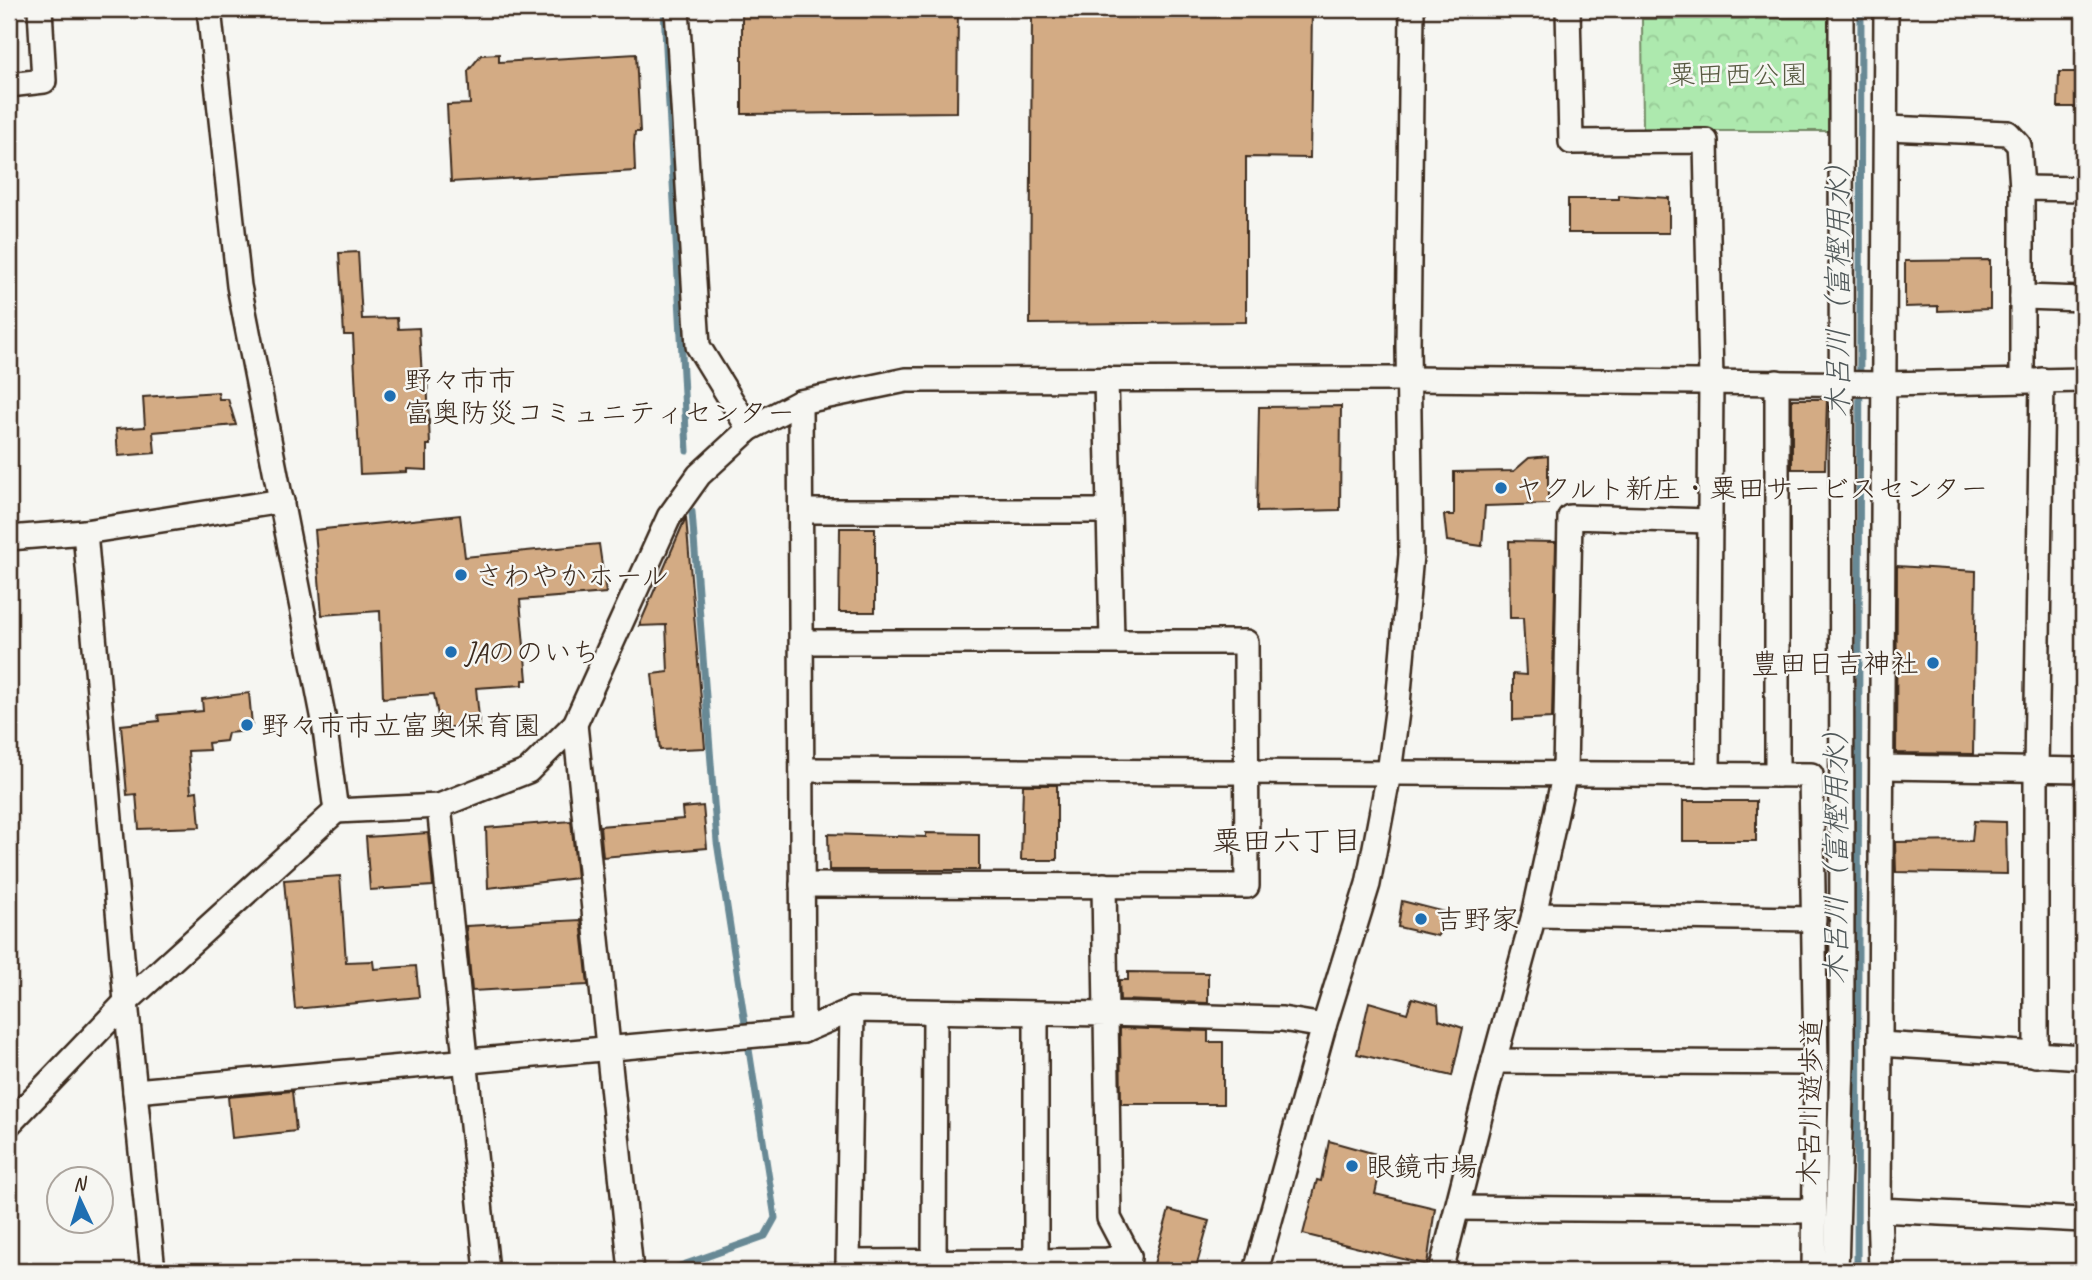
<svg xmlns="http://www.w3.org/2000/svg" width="2092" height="1280" viewBox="0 0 2092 1280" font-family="Caveat,'Klee One',sans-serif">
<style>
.park{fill:url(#park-crowns);stroke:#748a66;stroke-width:2}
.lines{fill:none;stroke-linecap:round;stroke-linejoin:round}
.stream{stroke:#678995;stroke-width:7}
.building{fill:#d3ab84;stroke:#3b2a1e;stroke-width:2}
.minor-casing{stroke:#3b2a1e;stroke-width:28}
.minor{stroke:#f6f6f2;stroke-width:23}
.poi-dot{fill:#1f6fb2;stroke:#f6f6f2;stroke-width:2.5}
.labels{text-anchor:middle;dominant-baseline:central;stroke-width:5;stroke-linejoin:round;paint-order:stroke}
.park-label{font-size:28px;fill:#585a42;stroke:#f6f6f2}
.poi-label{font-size:28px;fill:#3b2a1e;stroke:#f6f6f2;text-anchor:start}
.street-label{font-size:28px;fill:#3b2a1e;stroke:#f6f6f2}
.water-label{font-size:30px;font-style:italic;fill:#51595a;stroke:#f6f6f2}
.neighbourhood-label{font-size:30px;fill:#3b2a1e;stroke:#f6f6f2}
</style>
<defs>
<pattern id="park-crowns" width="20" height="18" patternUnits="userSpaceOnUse" patternTransform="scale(1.75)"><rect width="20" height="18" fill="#ade9ae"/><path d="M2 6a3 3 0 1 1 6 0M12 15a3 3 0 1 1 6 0" fill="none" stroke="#96c895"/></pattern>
</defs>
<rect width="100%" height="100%" fill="#f6f6f2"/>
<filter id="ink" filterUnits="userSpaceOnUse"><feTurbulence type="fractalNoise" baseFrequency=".0143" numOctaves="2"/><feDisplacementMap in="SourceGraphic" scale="14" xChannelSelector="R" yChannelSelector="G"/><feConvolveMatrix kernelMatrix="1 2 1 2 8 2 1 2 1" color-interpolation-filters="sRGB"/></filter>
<g filter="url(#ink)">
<!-- park -->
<polygon class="park" points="1833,18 1835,131 1643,131 1642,19"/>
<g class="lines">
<!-- stream -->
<g class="stream">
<polyline points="664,9 687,451"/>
<polyline points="666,1271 765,1236 775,1218 717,842 692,512"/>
<polyline points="1857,1271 1861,9"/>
</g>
</g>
<!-- building -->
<g class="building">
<polygon points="742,9 958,9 957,112 742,114"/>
<polygon points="1032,9 1312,9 1310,158 1246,157 1246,322 1030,324"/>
<polygon points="499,54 499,62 636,54 640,132 635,132 634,145 635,171 451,182 447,105 470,104 468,71 481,55"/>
<polygon points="2059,72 2083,72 2083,107 2058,107"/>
<polygon points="1619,195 1669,198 1669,233 1568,233 1568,199 1619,199"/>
<polygon points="358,252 362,319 397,318 398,329 419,328 422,377 427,376 430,445 427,445 427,470 407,469 407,472 360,474 353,335 344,335 339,253"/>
<polygon points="1990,260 1990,309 1938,311 1938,306 1905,307 1905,261"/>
<polygon points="218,392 219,399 228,399 236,425 153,432 155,453 118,456 116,429 145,427 143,397"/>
<polygon points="1792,399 1827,399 1825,469 1792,469"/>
<polygon points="1341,406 1340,510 1257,512 1259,407"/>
<polygon points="1548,456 1548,504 1485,506 1482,546 1447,541 1444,515 1454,515 1454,472 1514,471 1529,458"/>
<polygon points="460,515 465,557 599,544 606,593 520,600 527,680 523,680 523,685 476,688 480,727 440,727 434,694 383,698 380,611 322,615 315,530"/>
<polygon points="686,517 705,748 660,750 652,674 668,672 666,625 639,626"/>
<polygon points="840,528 875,528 875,612 839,612"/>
<polygon points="1509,541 1556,542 1552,718 1513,720 1513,674 1526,675 1523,618 1510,618"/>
<polygon points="1897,566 1976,571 1973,754 1896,753"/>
<polygon points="249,693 252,725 247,726 247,731 228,733 226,741 208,743 209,750 188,751 191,792 197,791 200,827 139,829 136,794 127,795 121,725 159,721 158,715 203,711 202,699"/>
<polygon points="1023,785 1057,785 1057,860 1021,860"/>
<rect x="1683" y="801" width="73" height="40"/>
<polygon points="703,806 707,848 603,857 600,826 683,819 682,808"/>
<polygon points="571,821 577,878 488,888 486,828"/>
<polygon points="1974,821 2006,822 2007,874 1896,872 1895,842 1972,841"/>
<polygon points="428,833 433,886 370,890 366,837"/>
<polygon points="926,833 979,834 979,870 829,870 828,834 926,837"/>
<polygon points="340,876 346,962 373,961 374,969 416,966 419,997 295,1009 284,880"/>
<polygon points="1402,901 1445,912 1438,936 1398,927"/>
<polygon points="581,920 588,985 472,991 466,926"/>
<polygon points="1128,972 1208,973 1208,1003 1120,1000 1119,980 1128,980"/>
<polygon points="1412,998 1438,1005 1439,1020 1463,1028 1452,1076 1357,1054 1369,1002 1407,1013"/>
<polygon points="1120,1028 1208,1031 1208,1042 1223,1042 1223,1104 1121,1104"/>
<polygon points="292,1091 296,1131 232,1138 228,1097"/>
<polygon points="1329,1141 1383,1156 1375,1194 1435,1208 1427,1265 1303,1234 1317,1180 1321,1181"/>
<polygon points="1169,1210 1209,1221 1195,1271 1152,1271"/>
</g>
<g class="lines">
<!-- minor casing -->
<g class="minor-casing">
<g id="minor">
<polyline points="209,9 239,286 323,715 336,811 439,806 528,771 575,724 669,517 699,475 749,429 800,402 906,380 1409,379 1885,384 2083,380"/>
<polyline points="677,9 698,346 749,429"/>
<polyline points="1568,9 1571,142 1706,141 1711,381 1708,775"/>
<polyline points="1886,9 1879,1210 2083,1220"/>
<polyline points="9,85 44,81 40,9"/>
<polyline points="1887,128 2008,133 2019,145 2022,188"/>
<polyline points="2022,297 2083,299"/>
<polyline points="1106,379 1112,640"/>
<polyline points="2022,380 2022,188 2083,189"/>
<polyline points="800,402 803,1031"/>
<polyline points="803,511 1107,511"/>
<polyline points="85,532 126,1002 153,1271"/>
<polyline points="9,538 85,532 282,501"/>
<polyline points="575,724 631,1271"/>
<polyline points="1883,767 2083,770"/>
<polyline points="802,770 1811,775 1816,1063 1814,1271"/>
<polyline points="1777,775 1777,382"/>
<polyline points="439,806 487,1271"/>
<polyline points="802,885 1247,886 1246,642 802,642"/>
<polyline points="1104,885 1106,1014 1282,1019 1324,1026"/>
<polyline points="1534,915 1814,919"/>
<polyline points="852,1010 848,1262 1036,1261 1107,1260 1129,1256"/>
<polyline points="1880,1044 2083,1057"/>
<polyline points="2036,1055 2036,770 2042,380"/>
<polyline points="1494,1061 1816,1063"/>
<polyline points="135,1091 803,1031 852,1010 1106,1014 1109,1218 1129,1256 1128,1271"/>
<polyline points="9,1124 126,1002 336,811"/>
<polyline points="1459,1208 1813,1211"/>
<polyline points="1879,1210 1881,1271"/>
<polyline points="934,1260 935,1012"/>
<polyline points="1036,1261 1036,1014"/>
<polyline points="1256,1271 1324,1026 1368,884 1389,773 1398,704 1411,555 1408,347 1412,9"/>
<polyline points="1441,1271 1494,1061 1534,915 1565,772 1570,517 1710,521"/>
<polyline points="1836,1271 1842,1061 1841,9"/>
</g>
</g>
<!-- minor -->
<use href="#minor" class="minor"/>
</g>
</g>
<!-- markers -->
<g class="poi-dot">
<circle cx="390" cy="396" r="7"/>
<circle cx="1501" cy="488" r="7"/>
<circle cx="461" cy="575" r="7"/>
<circle cx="451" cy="652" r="7"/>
<circle cx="1933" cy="663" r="7"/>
<circle cx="247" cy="725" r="7"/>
<circle cx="1421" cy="919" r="7"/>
<circle cx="1352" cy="1166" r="7"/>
</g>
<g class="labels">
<!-- park labels -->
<g class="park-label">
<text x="1738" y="74">粟田西公園</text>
</g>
<!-- poi labels -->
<g class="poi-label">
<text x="404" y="380">野々市市<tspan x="404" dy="32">富奥防災コミュニティセンター</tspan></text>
<text x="1515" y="488">ヤクルト新庄・粟田サービスセンター</text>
<text x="475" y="575">さわやかホール</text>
<text x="465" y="652">JAののいち</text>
<text x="1919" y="663" text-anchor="end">豊田日吉神社</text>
<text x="261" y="725">野々市市立富奥保育園</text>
<text x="1435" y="919">吉野家</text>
<text x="1366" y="1166">眼鏡市場</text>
</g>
<!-- street labels -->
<g class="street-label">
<text transform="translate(1810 1102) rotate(-89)">木呂川遊歩道</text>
</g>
<!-- water labels -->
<g class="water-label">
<text transform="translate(1838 283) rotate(-90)">木呂川（富樫用水）</text>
<text transform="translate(1836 850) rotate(-90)">木呂川（富樫用水）</text>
</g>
<!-- neighbourhood labels -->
<g class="neighbourhood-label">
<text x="1287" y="841">粟田六丁目</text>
</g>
</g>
<!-- margin -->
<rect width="2092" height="1280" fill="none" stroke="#f6f6f2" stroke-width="35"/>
<rect x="18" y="18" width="2057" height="1245" fill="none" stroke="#3b2a1e" stroke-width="2.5" filter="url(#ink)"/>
<!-- north arrow -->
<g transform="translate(80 1200) rotate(356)"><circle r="33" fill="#f6f6f2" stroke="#aba49d" stroke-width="2"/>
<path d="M0-5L12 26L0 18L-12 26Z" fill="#1f6fb2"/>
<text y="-10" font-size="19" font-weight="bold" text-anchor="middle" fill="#3b2a1e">N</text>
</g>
</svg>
